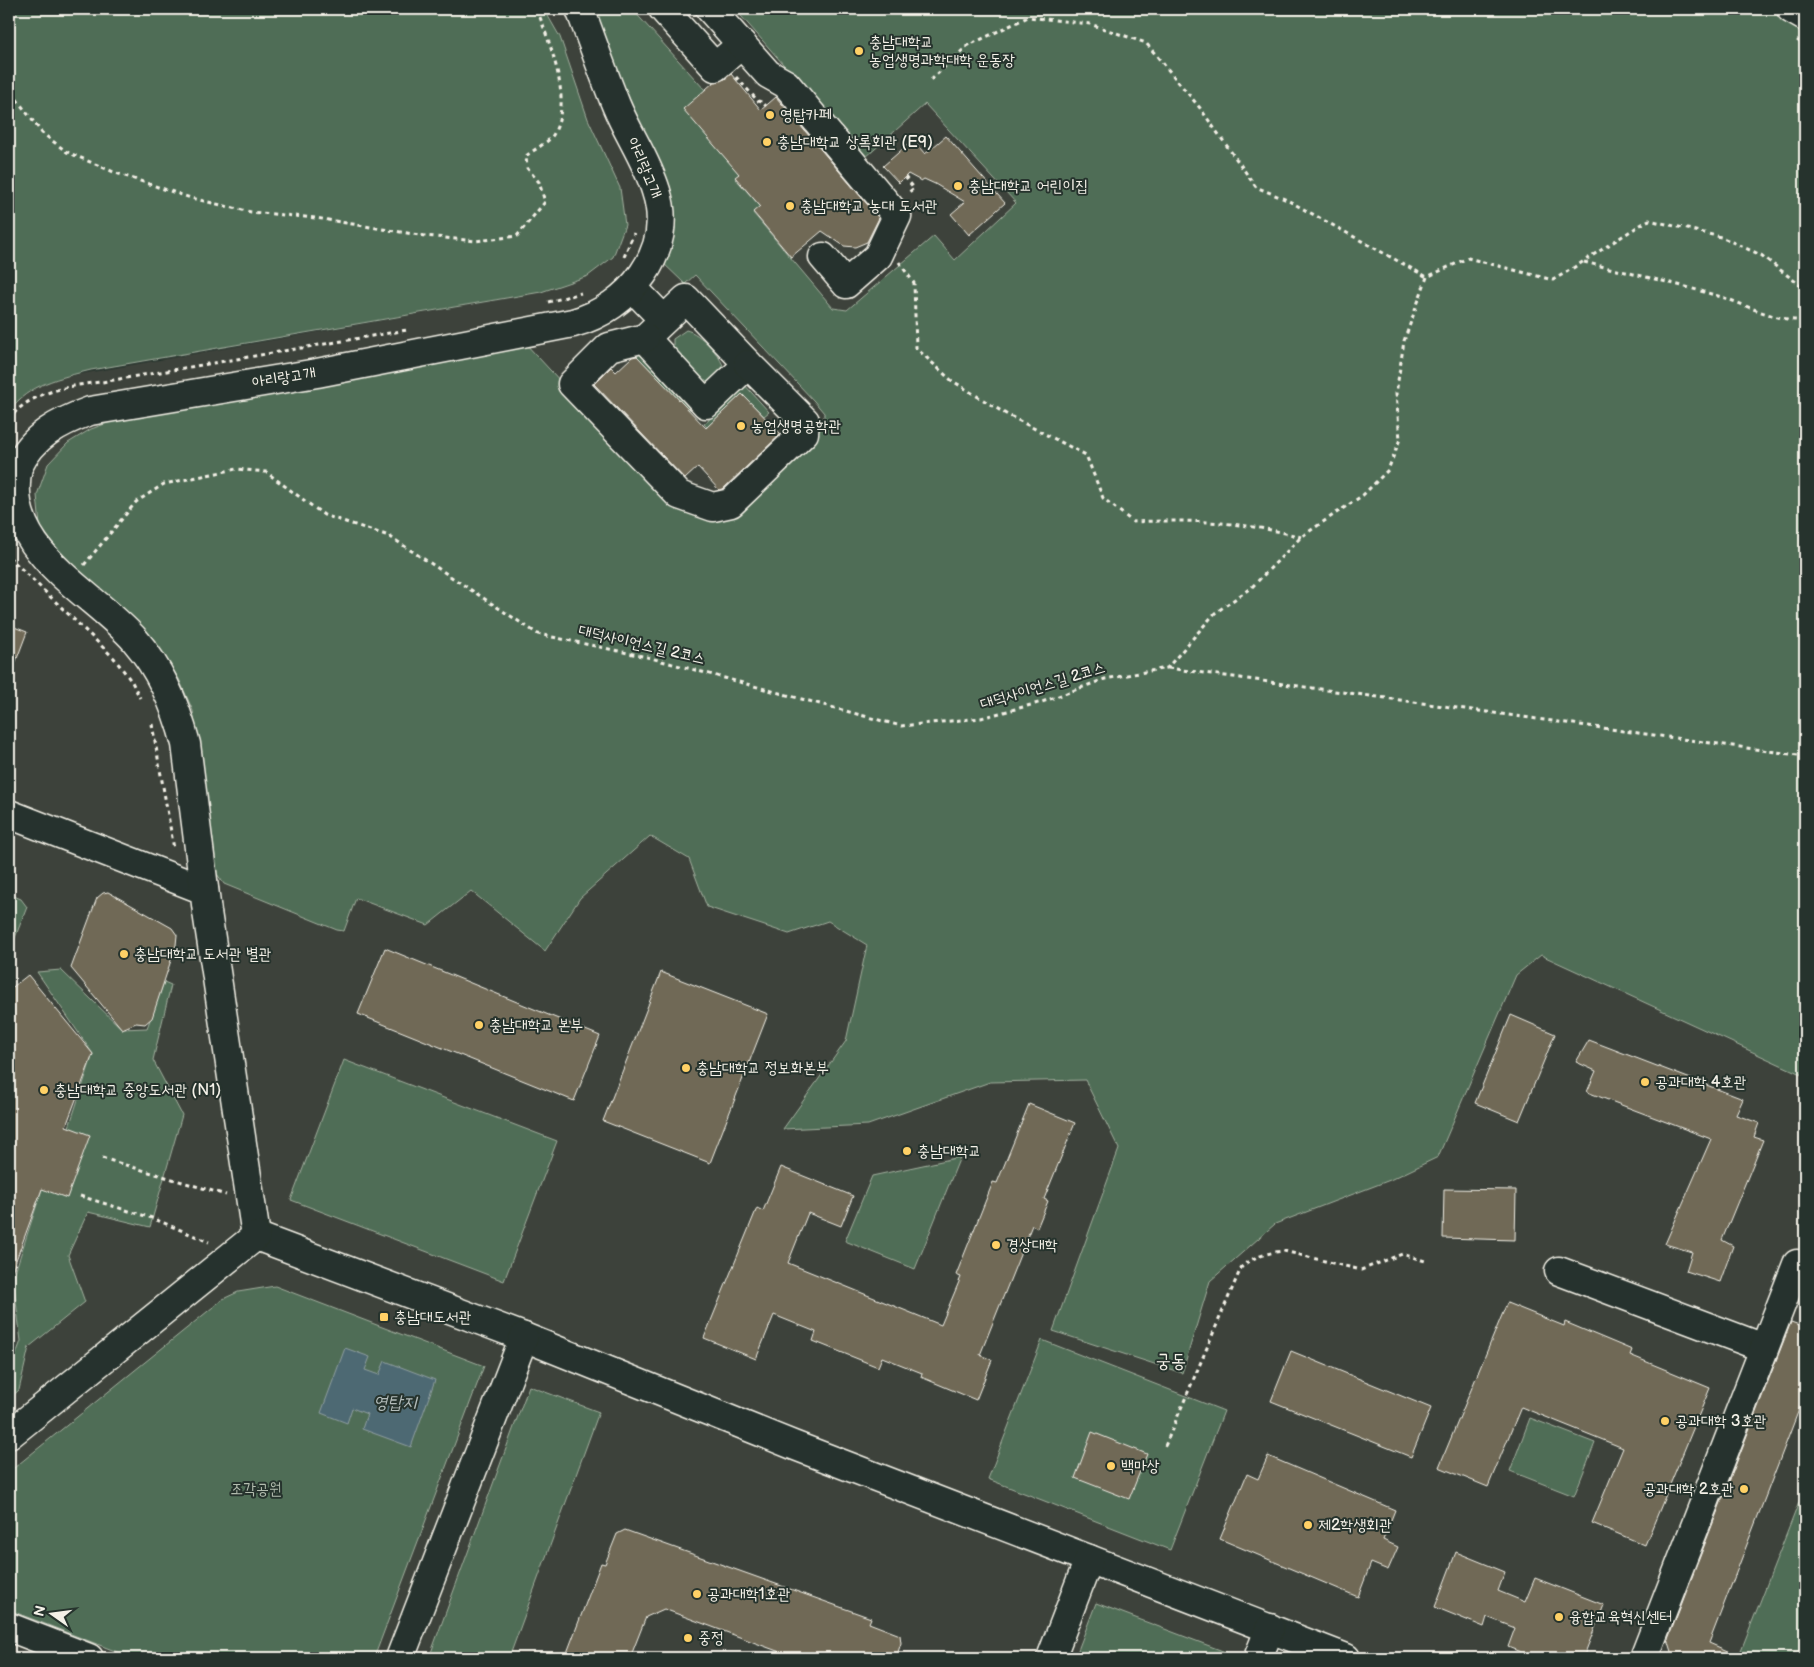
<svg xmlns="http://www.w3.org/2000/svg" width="1814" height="1667" font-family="'Balsamiq Sans','Poor Story',sans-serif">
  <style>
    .built { fill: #3c433a }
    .green { fill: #506d56; stroke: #a2af9f }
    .water { fill: #4e6973; stroke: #909fa2 }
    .building { fill: #6f6957; stroke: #f4f1e8 }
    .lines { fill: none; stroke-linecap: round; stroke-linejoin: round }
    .minor-casing { stroke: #f4f1e8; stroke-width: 31 }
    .path { stroke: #f4f1e8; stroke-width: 3; stroke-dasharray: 4 4; stroke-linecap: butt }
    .minor { stroke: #26332d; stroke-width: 28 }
    .poi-dot { fill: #ffd166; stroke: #26332d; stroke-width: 2 }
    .labels { text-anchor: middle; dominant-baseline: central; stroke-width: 4; stroke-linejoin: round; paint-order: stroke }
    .poi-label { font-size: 16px; fill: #f4f1e8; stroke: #26332d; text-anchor: start }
    .street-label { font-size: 16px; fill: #f4f1e8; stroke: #26332d }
    .park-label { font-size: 16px; fill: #b2bcae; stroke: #26332d }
    .water-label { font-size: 18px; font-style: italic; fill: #b2bbb9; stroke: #26332d }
    .quarter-label { font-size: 19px; fill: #f4f1e8; stroke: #26332d }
  </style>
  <rect width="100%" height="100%" fill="#26332d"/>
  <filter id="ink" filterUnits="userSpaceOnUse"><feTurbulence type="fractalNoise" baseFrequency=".02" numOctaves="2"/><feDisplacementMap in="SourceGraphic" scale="10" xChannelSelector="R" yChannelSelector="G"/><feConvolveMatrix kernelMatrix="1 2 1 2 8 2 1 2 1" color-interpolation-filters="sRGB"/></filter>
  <g filter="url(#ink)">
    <!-- built -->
    <polygon class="built" points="544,9 1720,9 1805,643 1805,1658 9,1658 9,411 17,400 33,388 58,378 541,292 588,276 620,188 588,119 560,37"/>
    <!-- green -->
    <g class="green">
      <path d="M9 9H544L560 37 588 119 620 188 625 225 613 257 588 276 541 292 91 370C59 378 29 384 9 411Z"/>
      <polygon points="591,9 632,9 705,90 739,174 735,178 760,206 753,213 833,308 847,310 934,236 955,260 1016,203 925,104 865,158 735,9 1773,9 1805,31 1805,1076 1541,955 1516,975 1438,1157 1390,1180 1275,1224 1210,1281 1182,1373 1053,1331 1119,1149 1085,1080 990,1082 868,1125 783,1129 846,1041 867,945 828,921 789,934 707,907 689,859 650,836 580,898 545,951 471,891 428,925 356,898 344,931 337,930 224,884 215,871 193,711 179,679 154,641 115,603 53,554 40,526 37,495 48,464 68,443 91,429 113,421 524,342 670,499 729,512 824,426 824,413 814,401 695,275 685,284 661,261 626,104"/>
      <path d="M686 330C700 333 721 355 724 369L708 384 701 382 673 352V339Z"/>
      <polygon points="642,353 690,403 689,410 635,354"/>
      <polygon points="743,383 769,412 764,416 742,394 707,427 704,424 709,420 710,414"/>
      <polygon points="9,894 21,899 27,907 9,953"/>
      <polygon points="61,970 122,1029 147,1028 164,982 171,985 153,1060 182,1115 150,1227 88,1212 68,1255 85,1302 29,1347 19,1390 9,1399 9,1373 21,1341 13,1278 42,1189 69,1127 93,1054 37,972"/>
      <polygon points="344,1060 557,1141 504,1281 291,1200"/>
      <polygon points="960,1157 915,1269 845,1241 872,1176"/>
      <polygon points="275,1286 484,1366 374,1658 133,1658 9,1610 9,1472 223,1299 238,1292"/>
      <polygon points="1042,1340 1224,1411 1170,1550 988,1479"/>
      <polygon points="529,1386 599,1412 509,1658 429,1658"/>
      <polygon points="1530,1418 1595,1443 1574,1496 1510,1471"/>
      <polygon points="1805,1487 1805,1658 1738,1658"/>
      <polygon points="1096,1603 1236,1656 1235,1658 1075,1658"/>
    </g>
    <!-- water -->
    <polygon class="water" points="345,1348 370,1357 365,1370 379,1375 385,1361 435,1380 411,1447 362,1429 367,1414 352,1408 347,1423 321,1413"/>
    <!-- building -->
    <g class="building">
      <polygon points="731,74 761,110 776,97 879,218 867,242 855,247 844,246 822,231 791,257 753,212 760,206 735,177 739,174 683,109 714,82 725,79"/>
      <polygon points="946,136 1005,203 969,235 951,214 965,202 935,184 924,179 921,181 908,174 899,183 883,166 913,140 925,154"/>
      <polygon points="637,356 706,428 742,394 781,434 723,489 719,490 698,467 685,479 594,384 611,367 616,372 632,357"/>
      <polygon points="9,625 27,632 10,677 9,676"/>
      <polygon points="108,892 172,928 177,935 176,945 152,1018 145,1024 136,1023 122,1029 71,968 97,898 103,893"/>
      <polygon points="385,948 600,1036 574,1101 358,1014"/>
      <polygon points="661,972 768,1014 710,1163 603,1121"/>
      <polygon points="28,975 93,1054 66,1126 90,1135 67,1198 42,1189 11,1274 9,1274 9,990"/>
      <polygon points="1511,1015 1555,1034 1519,1121 1475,1103"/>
      <polygon points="1589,1040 1743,1099 1736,1115 1759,1123 1754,1137 1763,1140 1722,1240 1733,1246 1720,1282 1686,1271 1692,1252 1665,1244 1711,1139 1587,1092 1596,1071 1576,1062"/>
      <polygon points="1029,1104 1075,1123 1044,1199 1048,1201 1037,1228 1032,1225 980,1355 992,1360 976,1400 921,1377 922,1373 882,1357 878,1367 813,1341 816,1332 774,1315 756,1359 704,1338 757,1208 763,1211 781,1167 853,1196 841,1226 808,1213 788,1263 941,1325 961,1277 956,1275 993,1182 997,1183"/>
      <polygon points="1444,1189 1516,1190 1515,1240 1443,1238"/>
      <polygon points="1507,1303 1564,1326 1565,1322 1632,1350 1630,1355 1710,1388 1645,1545 1592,1523 1623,1448 1521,1407 1488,1487 1439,1467"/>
      <polygon points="1791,1322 1805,1327 1805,1394 1709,1643 1744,1658 1674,1658 1668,1639"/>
      <polygon points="1291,1351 1431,1408 1411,1457 1271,1401"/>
      <polygon points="1092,1432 1147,1454 1129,1499 1075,1478"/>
      <polygon points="1268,1456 1395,1510 1383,1540 1398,1547 1388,1570 1371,1563 1358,1597 1220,1539 1247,1474 1258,1479"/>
      <polygon points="625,1530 871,1618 869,1623 900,1635 901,1643 896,1658 796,1658 664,1609 646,1617 630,1658 565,1658 601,1563 605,1564 617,1534"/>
      <polygon points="1456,1552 1505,1572 1498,1591 1525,1602 1535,1578 1604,1605 1583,1658 1535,1658 1508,1647 1515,1628 1487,1617 1484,1627 1435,1607"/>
    </g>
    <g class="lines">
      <!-- minor casing -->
      <g class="minor-casing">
        <g id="minor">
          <polyline points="663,9 715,67 742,44"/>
          <polyline points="710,9 768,74 786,84 897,216 878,256 846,284 823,257"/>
          <polyline points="1791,9 1805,17"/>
          <polyline points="633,288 664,320 686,299 748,364 706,404 645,338 664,320"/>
          <polyline points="645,338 609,347 572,384 679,495 713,507 731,503 804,433 805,421 748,364"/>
          <polyline points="9,814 204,890"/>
          <path d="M256 1236 207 912 186 744C176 706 161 670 135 640 91 590 0 550 18 467 32 436 59 422 90 411L317 373 573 323C629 308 676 251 656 191 647 161 628 134 616 105 603 73 592 41 580 9"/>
          <polyline points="256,1236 524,1337 793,1445 1346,1658"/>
          <polyline points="1559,1271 1764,1348"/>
          <polyline points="9,1435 256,1236"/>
          <polyline points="9,1627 89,1658"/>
          <polyline points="400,1658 524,1337"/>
          <polyline points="1051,1658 1089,1559"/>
          <polyline points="1258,1658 1270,1628"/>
          <polyline points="1644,1658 1797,1264 1805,1267"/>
        </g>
      </g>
      <!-- path -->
      <g class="path">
        <polyline points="1797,40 1805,45"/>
        <polyline points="736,77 758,101 762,102 766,106"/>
        <polyline points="931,80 967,46 1028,17 1090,24 1146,43 1200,108 1256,187 1287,200 1427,277"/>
        <path d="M9 85 18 101 42 133 67 152 116 173 191 198 251 212 316 218 425 236 476 241 517 236 545 202 539 182 527 168 526 156C533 150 548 143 553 135 574 100 549 43 537 9"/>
        <polyline points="905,177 914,188 908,193"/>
        <polyline points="624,257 634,233"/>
        <path d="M899 262 914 283 916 348 951 380 1006 414 1086 455 1103 498 1133 522C1191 519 1245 522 1301 537"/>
        <path d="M1584 262C1629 273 1674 283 1718 296 1746 304 1775 322 1805 320"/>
        <polyline points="548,302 581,293"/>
        <path d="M9 420C27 392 72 385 102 382L407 330"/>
        <polyline points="9,557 114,658 132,682 140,698"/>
        <path d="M84 565 136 502 164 484 236 469 266 472 324 515 389 536 538 634 647 657 901 726 981 718 1042 702 1105 679 1167 668 1215 613 1252 587 1301 537 1363 495 1388 470 1400 439 1396 394 1404 341 1427 277 1468 258 1553 280C1586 261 1616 239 1649 220L1721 237 1761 255 1805 289"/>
        <polyline points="1168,668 1805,756"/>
        <polyline points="152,724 174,849"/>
        <polyline points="102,1158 226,1195"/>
        <polyline points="80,1196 152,1218 209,1242"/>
        <path d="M1165 1446 1241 1268C1249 1257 1271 1252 1284 1251L1361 1270 1402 1254 1425 1261"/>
      </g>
      <!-- minor -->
      <use href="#minor" class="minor"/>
    </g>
  </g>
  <!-- markers -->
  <g class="poi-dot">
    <circle cx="859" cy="51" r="5"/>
    <circle cx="770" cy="115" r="5"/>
    <circle cx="767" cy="142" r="5"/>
    <circle cx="958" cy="186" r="5"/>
    <circle cx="790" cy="206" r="5"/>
    <circle cx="741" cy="426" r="5"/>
    <circle cx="124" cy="954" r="5"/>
    <circle cx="479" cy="1025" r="5"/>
    <circle cx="686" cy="1068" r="5"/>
    <circle cx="1645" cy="1082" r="5"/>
    <circle cx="44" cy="1090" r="5"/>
    <circle cx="907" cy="1151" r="5"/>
    <circle cx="996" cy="1245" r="5"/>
    <rect x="379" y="1312" width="10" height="10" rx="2.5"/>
    <circle cx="1665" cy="1421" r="5"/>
    <circle cx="1111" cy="1466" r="5"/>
    <circle cx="1744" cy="1489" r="5"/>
    <circle cx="1308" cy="1525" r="5"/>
    <circle cx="697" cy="1594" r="5"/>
    <circle cx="1559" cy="1617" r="5"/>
    <circle cx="688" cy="1638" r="5"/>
  </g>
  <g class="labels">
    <!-- poi labels -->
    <g class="poi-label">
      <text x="869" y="42">충남대학교<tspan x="869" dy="18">농업생명과학대학 운동장</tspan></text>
      <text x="780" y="115">영탑카페</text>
      <text x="777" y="142">충남대학교 상록회관 (E9)</text>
      <text x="968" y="186">충남대학교 어린이집</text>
      <text x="800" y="206">충남대학교 농대 도서관</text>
      <text x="751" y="426">농업생명공학관</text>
      <text x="134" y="954">충남대학교 도서관 별관</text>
      <text x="489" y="1025">충남대학교 본부</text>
      <text x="696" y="1068">충남대학교 정보화본부</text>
      <text x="1655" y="1082">공과대학 4호관</text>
      <text x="54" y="1090">충남대학교 중앙도서관 (N1)</text>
      <text x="917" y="1151">충남대학교</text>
      <text x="1006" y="1245">경상대학</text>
      <text x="394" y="1317">충남대도서관</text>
      <text x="1675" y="1421">공과대학 3호관</text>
      <text x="1121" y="1466">백마상</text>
      <text x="1734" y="1489" text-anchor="end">공과대학 2호관</text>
      <text x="1318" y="1525">제2학생회관</text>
      <text x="707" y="1594">공과대학1호관</text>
      <text x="1569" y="1617">융합교육혁신센터</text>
      <text x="698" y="1638">중정</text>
    </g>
    <!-- street labels -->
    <g class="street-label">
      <text transform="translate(644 168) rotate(67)">아리랑고개</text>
      <text transform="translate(284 378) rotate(-9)">아리랑고개</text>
      <text transform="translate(642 645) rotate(13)">대덕사이언스길 2코스</text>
      <text transform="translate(1043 686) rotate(-17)">대덕사이언스길 2코스</text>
    </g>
    <!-- park labels -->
    <g class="park-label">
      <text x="256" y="1489">조각공원</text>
    </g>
    <!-- water labels -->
    <g class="water-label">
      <text x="395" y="1402">영탑지</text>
    </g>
    <!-- quarter labels -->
    <g class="quarter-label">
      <text x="1171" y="1361">궁동</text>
    </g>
  </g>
  <!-- margin -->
  <rect width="1814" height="1667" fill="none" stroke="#26332d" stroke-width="30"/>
  <rect x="15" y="15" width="1784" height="1637" fill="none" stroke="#f4f1e8" stroke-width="2" filter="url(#ink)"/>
  <!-- north arrow -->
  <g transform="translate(52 1614) rotate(284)" stroke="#26332d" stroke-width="4" paint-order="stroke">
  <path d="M0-4L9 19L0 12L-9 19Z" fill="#f4f1e8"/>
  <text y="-8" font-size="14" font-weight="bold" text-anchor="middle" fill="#f4f1e8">N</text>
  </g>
</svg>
